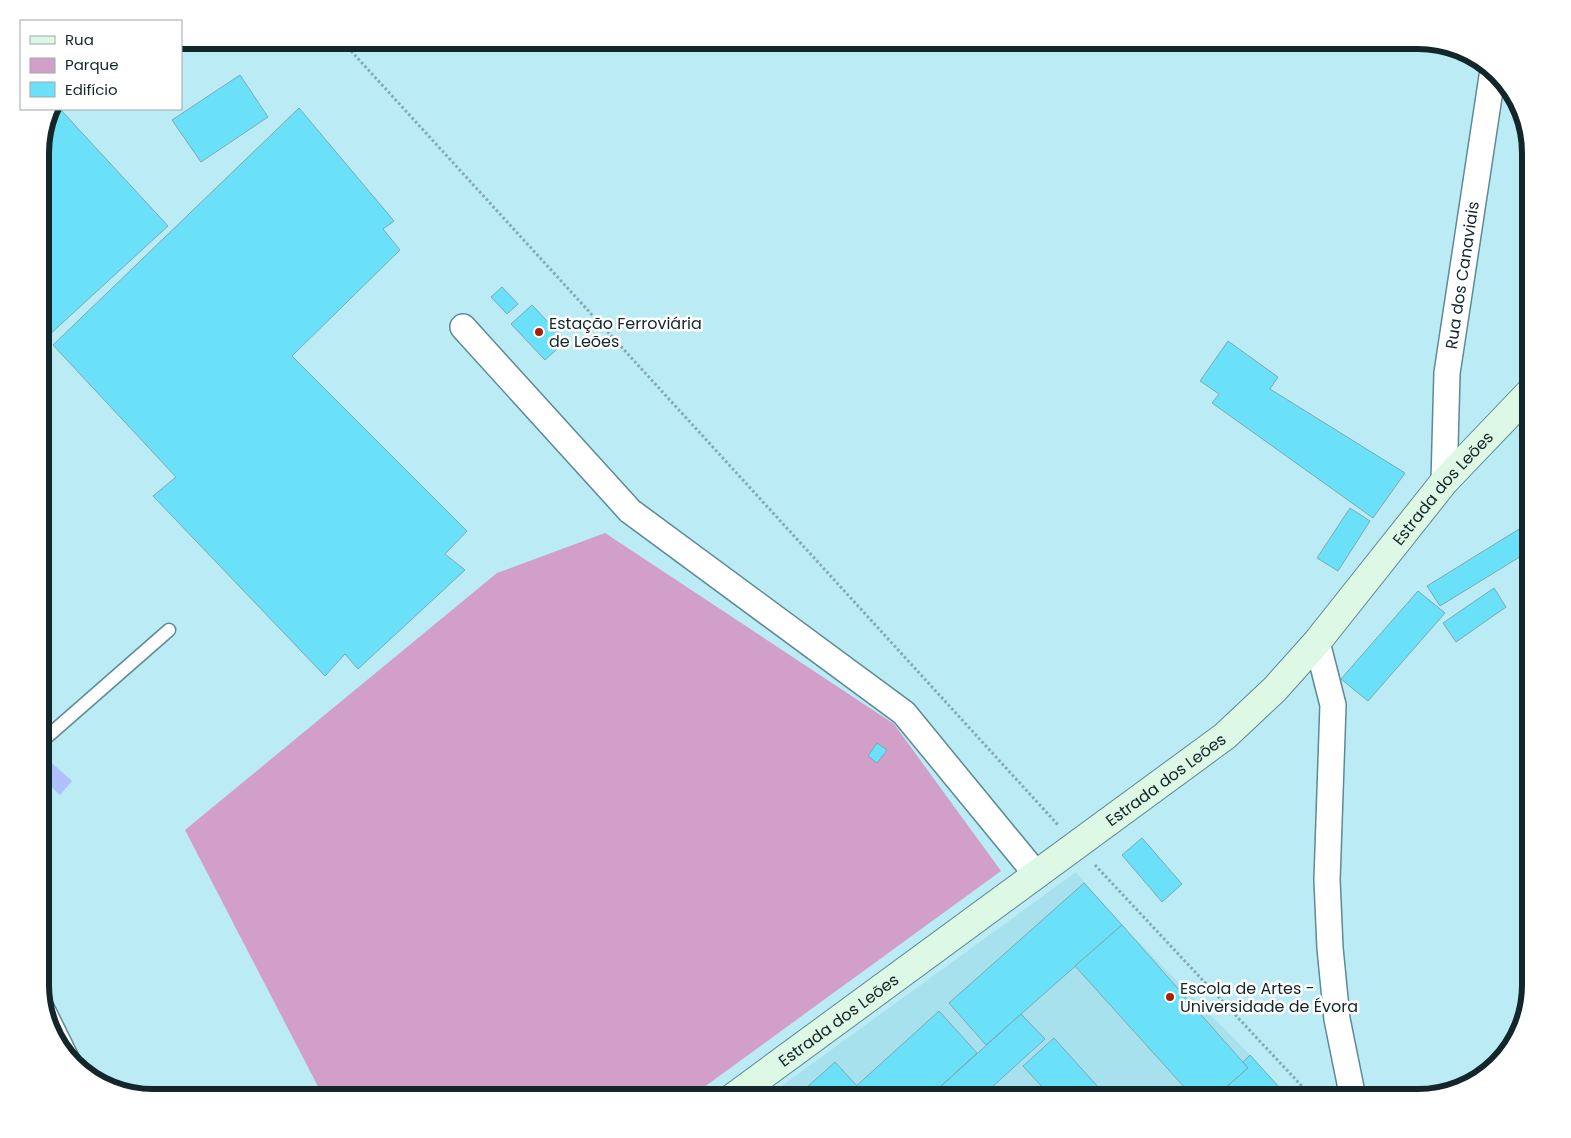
<svg xmlns="http://www.w3.org/2000/svg" width="1571" height="1138" font-family="Poppins,sans-serif">
  <style>
    .built { fill: #a7e1ed }
    .green { fill: #d29fc9 }
    .water { fill: #afc0fe }
    .building { fill: #6ae1f8; stroke: #7ca9b3 }
    .lines { fill: none; stroke-linecap: round; stroke-linejoin: round }
    .service-casing { stroke: #5d8a93; stroke-width: 15 }
    .minor-casing { stroke: #5d8a93; stroke-width: 28 }
    .secondary-casing { stroke: #5d8a93; stroke-width: 30 }
    .path { stroke: #83a9b1; stroke-width: 3; stroke-dasharray: 2.5 2.5; stroke-linecap: butt }
    .service { stroke: #fff; stroke-width: 12 }
    .minor { stroke: #fff; stroke-width: 25 }
    .secondary { stroke: #ddf8e5; stroke-width: 28 }
    .poi-dot { fill: #ac1e01; stroke: #fff; stroke-width: 2 }
    .labels { text-anchor: middle; dominant-baseline: central; stroke-width: 5; stroke-linejoin: round; paint-order: stroke }
    .street-label { font-size: 16px; fill: #132629; stroke: #fff }
    .poi-label { font-size: 16px; fill: #132629; stroke: #fff; text-anchor: start }
    .rim { fill: none; stroke: #132629; stroke-width: 6 }
  </style>
  <rect width="100%" height="100%" fill="#bbebf5"/>
  <!-- built -->
  <polygon class="built" points="1076,872 1122,925 1250,1055 1289,1098 765,1098"/>
  <!-- green -->
  <polygon class="green" points="605,533 894,724 1001,871 689,1098 324,1098 185,830 497,573"/>
  <!-- water -->
  <polygon class="water" points="46,758 72,781 60,795 40,777 40,764"/>
  <!-- building -->
  <g class="building">
    <polygon points="240,75 268,117 201,162 172,120"/>
    <polygon points="299,108 394,221 383,229 400,250 292,356 467,531 445,554 465,570 358,669 345,654 325,676 153,496 176,477 53,345"/>
    <polygon points="50,109 60,109 168,226 47,337 40,329 40,145"/>
    <polygon points="502,287 518,304 507,314 491,297"/>
    <polygon points="532,305 566,341 545,360 511,324"/>
    <polygon points="1228,341 1278,377 1270,389 1405,473 1373,518 1212,403 1219,394 1200,381"/>
    <polygon points="1350,508 1370,521 1338,571 1317,558"/>
    <polygon points="1524,526 1531,538 1531,550 1440,606 1427,586"/>
    <polygon points="1494,588 1506,607 1456,642 1443,623"/>
    <polygon points="1418,591 1445,613 1368,701 1341,679"/>
    <polygon points="877,743 887,750 877,763 868,756"/>
    <polygon points="1142,838 1182,884 1162,902 1122,855"/>
    <polygon points="1084,883 1122,925 986,1045 949,1003"/>
    <polygon points="1122,925 1248,1068 1214,1098 1194,1098 1075,966"/>
    <polygon points="939,1011 977,1053 928,1098 843,1098"/>
    <polygon points="1021,1014 1045,1039 980,1098 928,1098"/>
    <polygon points="1054,1038 1108,1098 1052,1098 1023,1066"/>
    <polygon points="1250,1055 1289,1098 1214,1098 1248,1068 1243,1062"/>
    <polygon points="835,1062 857,1086 843,1098 795,1098"/>
  </g>
  <g class="lines">
    <!-- service casing -->
    <g class="service-casing">
      <g id="service">
        <polyline points="40,743 169,630"/>
        <polyline points="40,991 77,1066"/>
      </g>
    </g>
    <!-- minor casing -->
    <g class="minor-casing">
      <g id="minor">
        <polyline points="463,327 630,511 904,713 1037,875"/>
        <path id="s1" d="M1444 482 1447 373 1493 70"/>
        <polyline points="1317,642 1333,705 1327,880 1330,948 1337,1019 1353,1098"/>
      </g>
    </g>
    <!-- secondary casing -->
    <g class="secondary-casing">
      <g id="secondary">
        <path id="s2" d="M732 1098 1225 736 1275 689 1317 642 1444 482 1531 391"/>
      </g>
    </g>
    <!-- path -->
    <g class="path">
      <polyline points="341,40 1059,826"/>
      <polyline points="1095,865 1313,1098"/>
    </g>
    <!-- service -->
    <use href="#service" class="service"/>
    <!-- minor -->
    <use href="#minor" class="minor"/>
    <!-- secondary -->
    <use href="#secondary" class="secondary"/>
  </g>
  <!-- markers -->
  <g class="poi-dot">
    <circle cx="539" cy="332" r="5"/>
    <circle cx="1170" cy="997" r="5"/>
  </g>
  <g class="labels">
    <!-- street labels -->
    <g class="street-label">
      <text stroke="none"><textPath href="#s1" startOffset="208">Rua dos Canaviais</textPath></text>
      <text stroke="none"><textPath href="#s2" startOffset="942">Estrada dos Leões</textPath></text>
      <text stroke="none"><textPath href="#s2" startOffset="538">Estrada dos Leões</textPath></text>
      <text stroke="none"><textPath href="#s2" startOffset="132">Estrada dos Leões</textPath></text>
    </g>
    <!-- poi labels -->
    <g class="poi-label">
      <text x="549" y="323">Estação Ferroviária<tspan x="549" dy="18">de Leões</tspan></text>
      <text x="1180" y="988">Escola de Artes -<tspan x="1180" dy="18">Universidade de Évora</tspan></text>
    </g>
  </g>
  <!-- crop -->
  <path d="M0 0H1571V1138H0ZM153 49H1418A104 104 0 0 1 1522 153V985A104 104 0 0 1 1418 1089H153A104 104 0 0 1 49 985V153A104 104 0 0 1 153 49Z" fill="#fff" fill-rule="evenodd"/>
  <path class="rim" d="M153 49H1418A104 104 0 0 1 1522 153V985A104 104 0 0 1 1418 1089H153A104 104 0 0 1 49 985V153A104 104 0 0 1 153 49Z"/>
  <!-- legend -->
  <rect x="20" y="20" width="162" height="90" fill="#ffffff" stroke="#a1a8a9"/>
  <rect x="30" y="36" width="25" height="8" fill="#ddf8e5" stroke="#a1a8a9"/>
  <text x="65" y="45" font-size="15" fill="#132629">Rua</text>
  <rect x="30" y="58" width="25" height="15" fill="#d29fc9" stroke="#a1a8a9"/>
  <text x="65" y="70" font-size="15" fill="#132629">Parque</text>
  <rect x="30" y="82" width="25" height="15" fill="#6ae1f8" stroke="#a1a8a9"/>
  <text x="65" y="95" font-size="15" fill="#132629">Edifício</text>
</svg>
